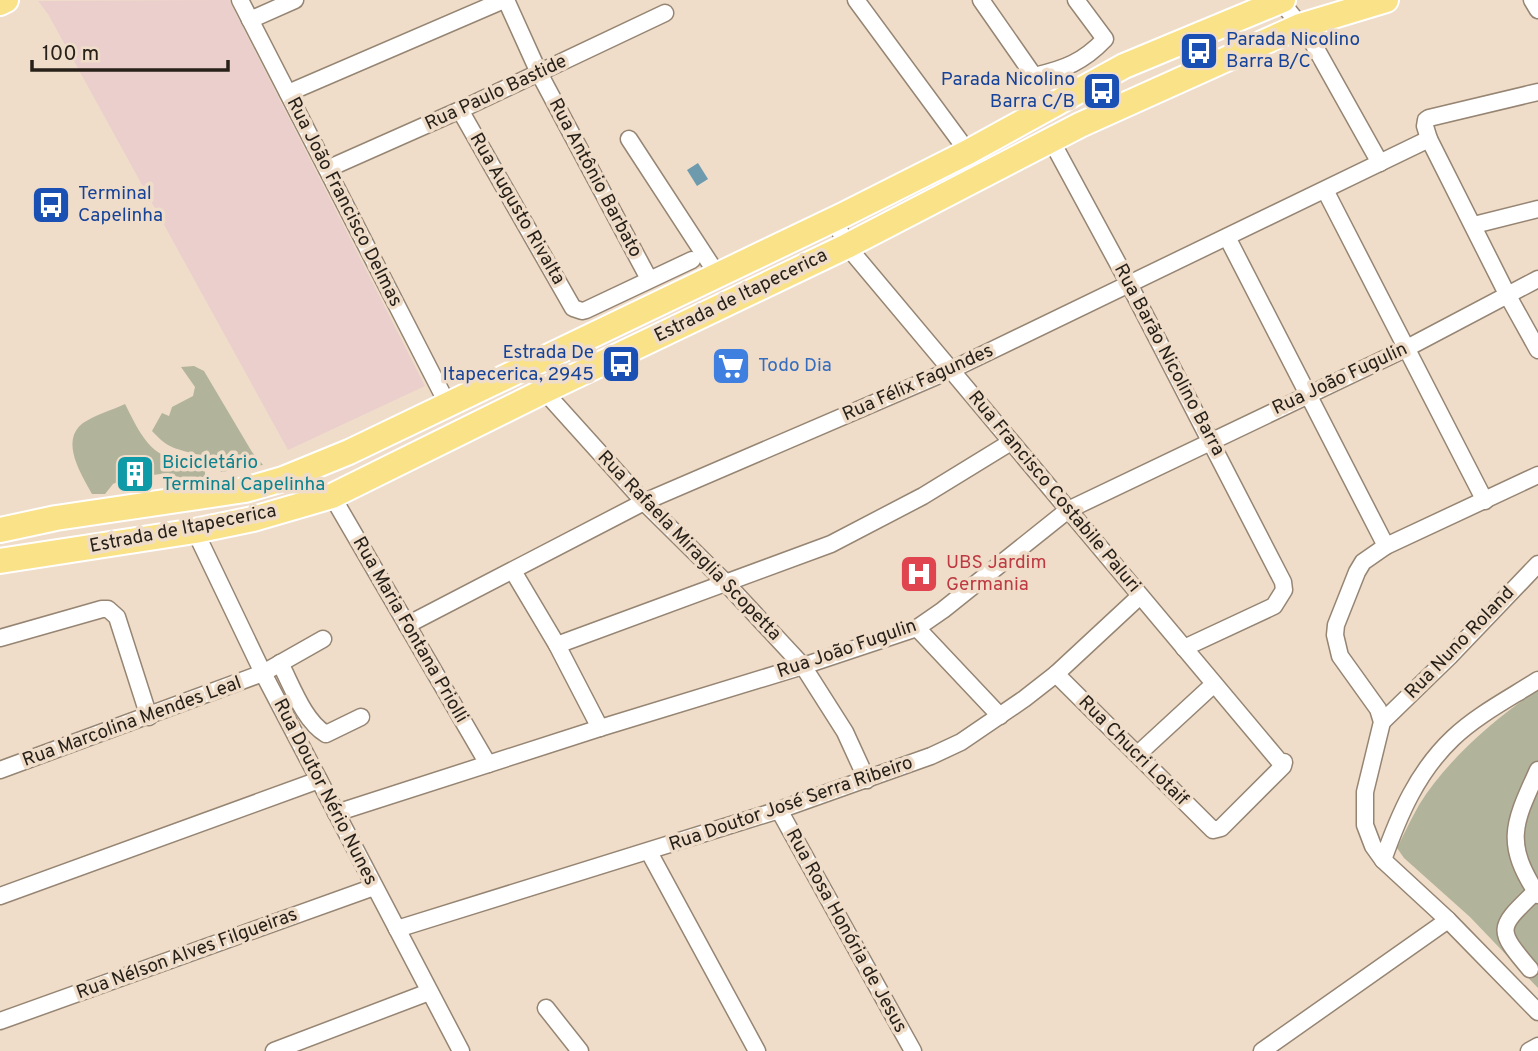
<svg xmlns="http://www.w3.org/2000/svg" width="1538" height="1051" font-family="Overpass,sans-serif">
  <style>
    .industrial { fill: #eacfcc }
    .green { fill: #b2b39b }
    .water { fill: #6d9bad }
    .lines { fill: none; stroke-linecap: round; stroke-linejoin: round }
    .minor-casing { stroke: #968573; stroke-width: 19 }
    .primary-casing { stroke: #fff; stroke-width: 28 }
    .minor { stroke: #fff; stroke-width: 16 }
    .primary { stroke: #fae288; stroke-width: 24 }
    .labels { text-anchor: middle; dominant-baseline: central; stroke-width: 7; stroke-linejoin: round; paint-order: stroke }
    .transit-label { font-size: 19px; fill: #164399; stroke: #efddc9; text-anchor: start }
    .street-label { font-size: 19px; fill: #272119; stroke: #efddc9 }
    .shop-label { font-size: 19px; fill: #366cbe; stroke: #efddc9; text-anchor: start }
    .culture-label { font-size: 19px; fill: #0d838f; stroke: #efddc9; text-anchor: start }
    .health-label { font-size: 19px; fill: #be3a42; stroke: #efddc9; text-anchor: start }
  </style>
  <rect width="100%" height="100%" fill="#efddc9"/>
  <!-- industrial -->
  <polygon class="industrial" points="229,0 425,386 288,450 48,14 38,1"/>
  <!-- green -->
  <g class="green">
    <path d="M194 366 204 371 252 452 263 465 221 472C216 454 185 454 170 446 162 442 158 437 152 431L162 413 169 416 172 407 193 396 195 387 181 367Z"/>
    <path d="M125 404C149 452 153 455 205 470V479L186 481 168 473 123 479 113 484 105 494H92C82 475 59 441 83 423 95 415 112 410 125 404Z"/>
    <path d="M1538 690V988L1470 917 1404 858 1397 848C1404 834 1411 819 1419 805 1446 761 1495 718 1538 690Z"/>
  </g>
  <!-- water -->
  <polygon class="water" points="698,163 708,179 697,186 687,170"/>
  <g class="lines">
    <!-- minor casing -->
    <g class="minor-casing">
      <g id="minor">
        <polyline points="240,0 448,405"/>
        <polyline points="506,0 539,73 649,279"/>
        <polyline points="856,0 968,152"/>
        <path d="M981 0 1034 76C1065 69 1083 62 1105 39L1076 0"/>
        <polyline points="1280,0 1310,38 1380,163"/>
        <polyline points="1532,0 1538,10"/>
        <polyline points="250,20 295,0"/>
        <polyline points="1538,92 1429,118 1426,120 1425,126 1429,139 1508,296 1538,350"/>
        <polyline points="288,93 504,0"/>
        <polyline points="460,110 573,308 582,311 586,310 692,260"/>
        <polyline points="629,139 717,274"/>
        <polyline points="1051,140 1129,284 1283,582 1284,590 1274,606 1184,648"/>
        <polyline points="327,169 460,110 665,13"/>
        <polyline points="1325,190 1485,501"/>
        <polyline points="834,219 847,246 1280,762 1284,762 1283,766 1221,828 1213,830 1056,674"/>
        <polyline points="1474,225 1538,209"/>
        <polyline points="1227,237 1386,546"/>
        <polyline points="544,391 644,502 725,582 803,666 845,732 867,780"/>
        <polyline points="1538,475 1386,546 1363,562 1357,572 1336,625 1335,635 1340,656 1378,709 1382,722 1365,792 1365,825 1373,846 1383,860 1448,920 1538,1012"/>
        <polyline points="332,496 488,764"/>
        <polyline points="195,531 263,673 461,1051"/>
        <polyline points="513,571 557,645 600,728"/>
        <polyline points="407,625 644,502 951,370 1429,139"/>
        <polyline points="917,628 1000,716"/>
        <polyline points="0,638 102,609 108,609 117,617 149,717"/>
        <polyline points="557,645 831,544 923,496 1011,442"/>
        <path d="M280 663C292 686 304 721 326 734L361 717"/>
        <polyline points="1382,722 1450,656 1538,564"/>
        <polyline points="1138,754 1214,684"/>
        <polyline points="0,770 263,673 323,639"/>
        <path d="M1538 770C1514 823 1503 842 1538 895"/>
        <polyline points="779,810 913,1051"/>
        <polyline points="336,813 600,728 803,666 917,628 943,610 1068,510 1407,348 1538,279"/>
        <polyline points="649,852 757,1051"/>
        <path d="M1383 860C1399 815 1417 772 1453 738 1477 715 1510 698 1538 680"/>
        <polyline points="0,896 319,780"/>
        <polyline points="397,929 779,810 931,756 961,742 1024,699 1056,674 1140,596"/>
        <path d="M1530 969C1495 928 1498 928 1536 891"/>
        <polyline points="546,1008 580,1051"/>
        <polyline points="0,1021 374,887"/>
        <polyline points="274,1051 429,992"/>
        <polyline points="1262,1051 1448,920"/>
        <polyline points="1529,1051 1538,1046"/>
      </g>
    </g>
    <!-- primary casing -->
    <g class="primary-casing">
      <g id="primary">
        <polyline points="0,3 6,0"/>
        <polyline points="0,530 56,518 245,490 283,479 349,452 843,215 968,152 1124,66 1283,0"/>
        <polyline points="0,561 195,531 253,519 332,496 544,391 847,246 1080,125 1300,26 1386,0"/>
      </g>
    </g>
    <!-- minor -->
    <use href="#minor" class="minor"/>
    <!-- primary -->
    <use href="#primary" class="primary"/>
  </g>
  <!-- icons -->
  <defs>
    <g id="bus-square" transform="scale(2.0125)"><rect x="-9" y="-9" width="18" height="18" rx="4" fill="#1a4fb4" stroke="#efddc9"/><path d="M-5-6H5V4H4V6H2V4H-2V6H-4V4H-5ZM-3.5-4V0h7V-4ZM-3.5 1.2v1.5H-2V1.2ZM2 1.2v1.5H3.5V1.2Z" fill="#fff"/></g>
    <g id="supermarket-square" transform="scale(2.0125)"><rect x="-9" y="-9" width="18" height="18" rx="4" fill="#3f7fe0" stroke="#efddc9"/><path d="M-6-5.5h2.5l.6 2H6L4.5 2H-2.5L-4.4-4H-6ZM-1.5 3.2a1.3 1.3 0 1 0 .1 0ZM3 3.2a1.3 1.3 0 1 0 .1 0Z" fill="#fff"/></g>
    <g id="building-square" transform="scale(2.0125)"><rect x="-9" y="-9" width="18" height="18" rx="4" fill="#0f9aa8" stroke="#efddc9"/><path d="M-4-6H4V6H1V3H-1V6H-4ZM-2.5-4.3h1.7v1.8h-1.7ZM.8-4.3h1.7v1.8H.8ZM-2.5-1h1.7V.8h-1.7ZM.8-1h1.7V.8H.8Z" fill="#fff"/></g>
    <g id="hospital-square" transform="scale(2.0125)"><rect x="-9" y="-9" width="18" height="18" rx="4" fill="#e0444e" stroke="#efddc9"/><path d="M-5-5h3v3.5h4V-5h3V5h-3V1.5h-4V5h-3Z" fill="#fff"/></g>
  </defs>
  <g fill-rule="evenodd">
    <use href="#bus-square" x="1199" y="51"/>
    <use href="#bus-square" x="1102" y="91"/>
    <use href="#bus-square" x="51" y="205"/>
    <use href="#bus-square" x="621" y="364"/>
    <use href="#supermarket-square" x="731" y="366"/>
    <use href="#building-square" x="135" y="474"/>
    <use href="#hospital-square" x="919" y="574"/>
  </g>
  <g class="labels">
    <!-- transit labels -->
    <g class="transit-label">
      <text x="1226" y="40">Parada Nicolino<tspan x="1226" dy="22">Barra B/C</tspan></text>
      <text x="1075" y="80" text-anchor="end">Parada Nicolino<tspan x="1075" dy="22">Barra C/B</tspan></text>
      <text x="78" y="194">Terminal<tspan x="78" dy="22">Capelinha</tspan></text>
      <text x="594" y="353" text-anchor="end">Estrada De<tspan x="594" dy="22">Itapecerica, 2945</tspan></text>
    </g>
    <!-- street labels -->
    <g class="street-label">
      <text transform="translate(496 93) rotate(-25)">Rua Paulo Bastide</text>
      <text transform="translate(595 178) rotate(62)">Rua Antônio Barbato</text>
      <text transform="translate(344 202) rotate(63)">Rua João Francisco Delmas</text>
      <text transform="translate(517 209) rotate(60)">Rua Augusto Rivalta</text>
      <text transform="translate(741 296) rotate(-26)">Estrada de Itapecerica</text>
      <text transform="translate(1169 360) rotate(62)">Rua Barão Nicolino Barra</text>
      <text transform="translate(1340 379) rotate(-25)">Rua João Fugulin</text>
      <text transform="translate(918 383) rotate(-24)">Rua Félix Fagundes</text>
      <text transform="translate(1054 492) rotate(50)">Rua Francisco Costabile Paluri</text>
      <text transform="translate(183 529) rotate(-11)">Estrada de Itapecerica</text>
      <text transform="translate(689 546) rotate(46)">Rua Rafaela Miraglia Scopetta</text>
      <text transform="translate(410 630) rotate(60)">Rua Maria Fontana Priolli</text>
      <text transform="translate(1460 643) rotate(-46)">Rua Nuno Roland</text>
      <text transform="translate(847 649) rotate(-19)">Rua João Fugulin</text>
      <text transform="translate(132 722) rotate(-20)">Rua Marcolina Mendes Leal</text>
      <text transform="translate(1133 751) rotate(45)">Rua Chucri Lotaif</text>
      <text transform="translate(325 792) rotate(63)">Rua Doutor Nério Nunes</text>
      <text transform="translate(791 804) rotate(-19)">Rua Doutor José Serra Ribeiro</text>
      <text transform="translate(846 931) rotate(61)">Rua Rosa Honória de Jesus</text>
      <text transform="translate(187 954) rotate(-20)">Rua Nélson Alves Filgueiras</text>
    </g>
    <!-- shop labels -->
    <g class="shop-label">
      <text x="758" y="366">Todo Dia</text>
    </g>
    <!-- culture labels -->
    <g class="culture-label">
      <text x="162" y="463">Bicicletário<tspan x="162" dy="22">Terminal Capelinha</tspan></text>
    </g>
    <!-- health labels -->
    <g class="health-label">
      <text x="946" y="563">UBS Jardim<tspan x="946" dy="22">Germania</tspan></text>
    </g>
  </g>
  <!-- scale -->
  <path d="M32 60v10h196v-10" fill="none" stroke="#272119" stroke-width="3.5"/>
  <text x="42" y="60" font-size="21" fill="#272119" stroke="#efddc9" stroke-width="5" paint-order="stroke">100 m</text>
</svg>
